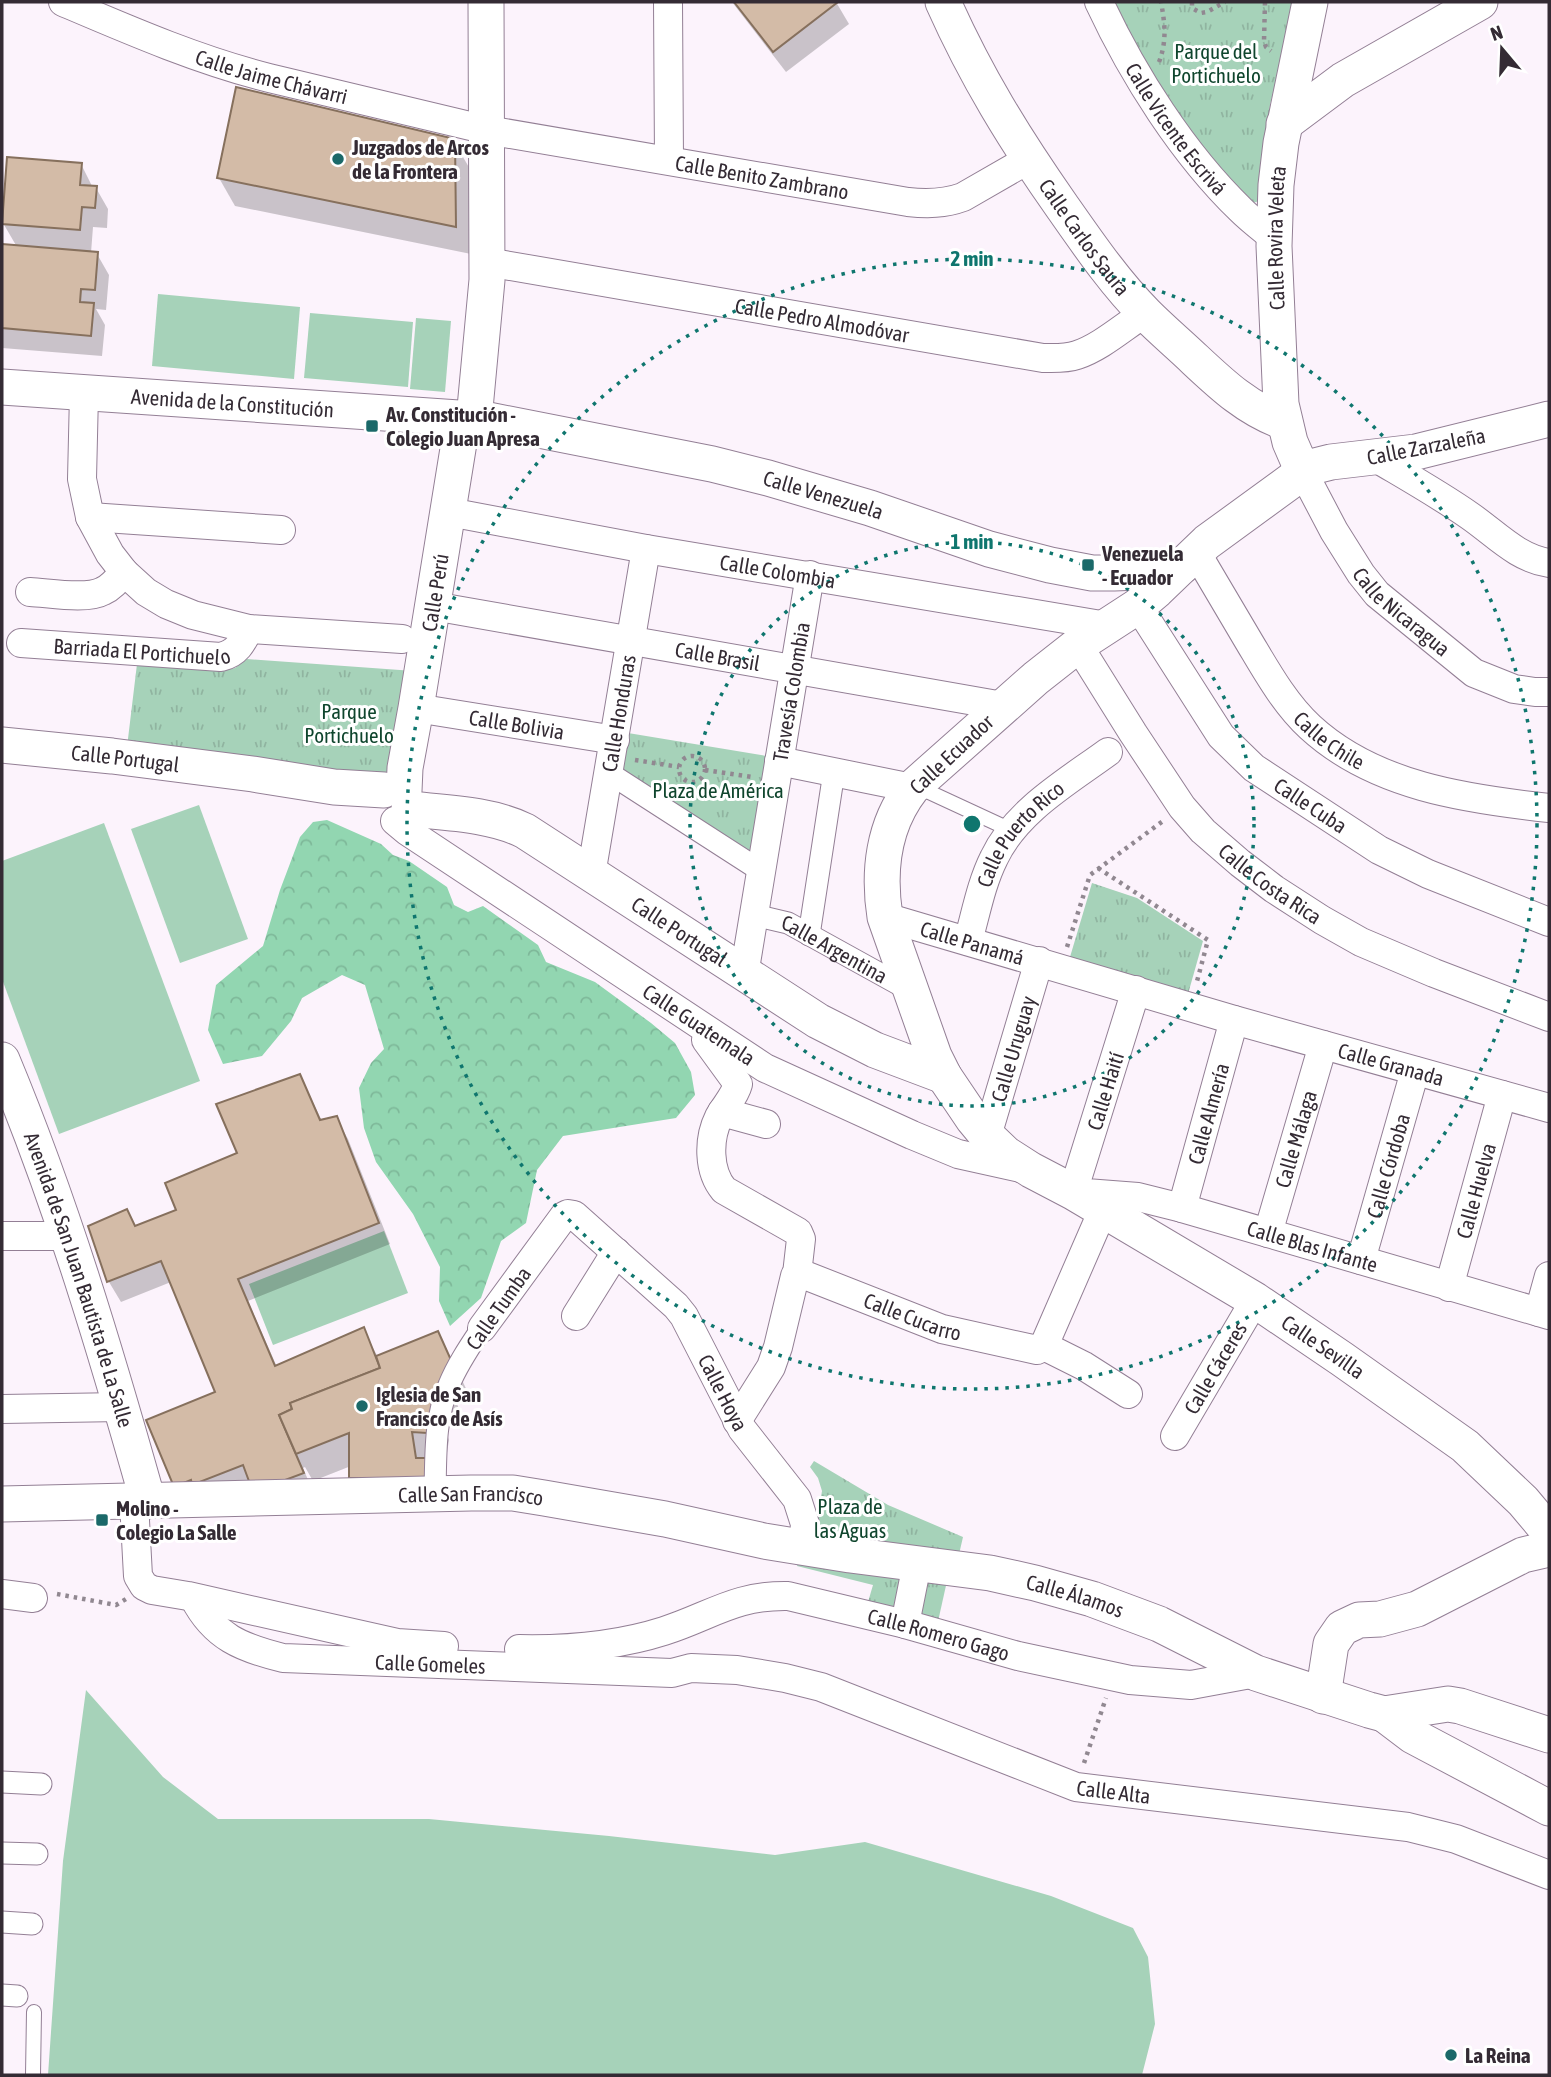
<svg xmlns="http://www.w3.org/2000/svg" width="1551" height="2077" font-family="'Asap Condensed',sans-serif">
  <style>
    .grass { fill: #a6d2b9 }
    .forest { fill: url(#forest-crowns) }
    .park { fill: url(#park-tufts) }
    .shadow { fill: #0003 }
    .building { fill: #d3bba7; stroke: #86705d; stroke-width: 2 }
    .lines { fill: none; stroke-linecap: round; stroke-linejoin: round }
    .service-casing { stroke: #937f95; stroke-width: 16 }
    .pedestrian-casing { stroke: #937f95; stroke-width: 23 }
    .minor-casing { stroke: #937f95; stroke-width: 30 }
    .tertiary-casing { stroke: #937f95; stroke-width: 37 }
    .path { stroke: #918891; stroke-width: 4.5; stroke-dasharray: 3.5 5; stroke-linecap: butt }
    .service { stroke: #fff; stroke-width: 14 }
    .pedestrian { stroke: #fff; stroke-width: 21 }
    .minor { stroke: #fff; stroke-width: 28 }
    .tertiary { stroke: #fff; stroke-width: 35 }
    .ring { fill: none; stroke: #0f766e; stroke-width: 3.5; stroke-dasharray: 3.5 7 }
    .poi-dot { fill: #1b6969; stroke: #fff; stroke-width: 2.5 }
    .labels { text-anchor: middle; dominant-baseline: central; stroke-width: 6; stroke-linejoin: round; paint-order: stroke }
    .park-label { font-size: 21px; fill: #0f452d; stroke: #fff }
    .street-label { font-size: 21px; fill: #342b34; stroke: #fff }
    .poi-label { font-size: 21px; font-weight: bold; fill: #342b34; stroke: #fff; text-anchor: start }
    .centre { fill: #0f766e; stroke: #fff; stroke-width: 3.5 }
    .ring-label { font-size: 21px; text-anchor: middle; font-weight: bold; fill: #0f766e; stroke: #fff; stroke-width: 6; stroke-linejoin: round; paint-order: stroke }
  </style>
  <defs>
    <pattern id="forest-crowns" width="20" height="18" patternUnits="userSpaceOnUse" patternTransform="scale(1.75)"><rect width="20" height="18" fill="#92d6b1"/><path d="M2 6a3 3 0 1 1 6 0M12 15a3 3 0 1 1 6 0" fill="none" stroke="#7eb899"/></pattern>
    <pattern id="park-tufts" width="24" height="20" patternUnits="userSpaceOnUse" patternTransform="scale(1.75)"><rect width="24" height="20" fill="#a6d2b9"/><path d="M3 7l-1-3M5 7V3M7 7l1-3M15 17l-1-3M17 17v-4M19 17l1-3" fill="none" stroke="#90b4a0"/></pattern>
  </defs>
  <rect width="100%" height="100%" fill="#fcf3fc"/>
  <!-- grass -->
  <g class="grass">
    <polygon points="158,294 300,307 294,379 152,366"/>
    <polygon points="310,313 413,322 408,387 304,378"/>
    <polygon points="416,318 451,321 445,392 410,389"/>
    <polygon points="199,805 248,939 180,963 131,829"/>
    <polygon points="104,823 200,1081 59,1134 2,979 2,861"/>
    <polygon points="384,1231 408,1293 273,1345 249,1284"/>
    <polygon points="86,1690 163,1777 218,1819 429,1819 609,1836 775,1855 865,1842 1051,1896 1133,1928 1148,1957 1155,2024 1142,2075 48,2075 63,1861"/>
  </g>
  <!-- forest -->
  <polygon class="forest" points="327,820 381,844 393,855 409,861 447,887 454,905 468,912 483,906 538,945 546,962 595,982 651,1023 675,1043 691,1072 695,1095 676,1118 563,1136 537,1170 526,1223 501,1241 481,1298 450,1326 439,1301 440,1267 413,1214 376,1162 364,1128 359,1088 371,1063 384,1049 365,985 342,975 302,998 291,1021 262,1056 223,1064 208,1030 216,985 263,946 280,890 300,837 313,822"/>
  <!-- park -->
  <g class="park">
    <polygon points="1108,2 1295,2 1270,105 1259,201 1250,204 1197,145"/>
    <polygon points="247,659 414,671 405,731 386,776 127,747 137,664 217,671 235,668"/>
    <polygon points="628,733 767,756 749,858 621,776"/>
    <polygon points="1092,883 1137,898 1203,941 1188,994 1070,957"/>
    <polygon points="814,1461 888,1505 963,1537 957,1563 814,1538 813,1518 819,1508 822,1491 818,1478 810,1467"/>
    <polygon points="800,1554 903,1571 897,1612 868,1602 873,1585 797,1566"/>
    <polygon points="949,1572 937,1626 918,1623 918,1583"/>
  </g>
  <!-- shadow -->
  <g class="shadow">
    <polygon points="732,2 836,2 849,24 786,72"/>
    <polygon points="453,140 470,169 471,254 235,206 219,178"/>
    <polygon points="81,164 93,188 96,188 108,209 107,228 93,227 91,253 97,254 109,275 106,310 96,309 105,325 102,356 2,348 2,245 17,247 3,223"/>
    <polygon points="300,1076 322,1121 336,1118 348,1139 390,1244 248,1301 277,1367 363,1330 378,1357 437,1334 453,1361 470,1397 457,1404 461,1414 446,1421 445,1428 449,1440 446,1459 367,1505 351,1477 351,1466 313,1481 305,1467 303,1468 314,1494 176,1486 217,1393 171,1282 121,1302 109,1282 90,1227 136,1228 179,1211 239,1154"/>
  </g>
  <!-- building -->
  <g class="building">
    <polygon points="734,2 838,2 773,52"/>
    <polygon points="236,87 455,139 456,227 217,178"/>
    <polygon points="7,157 82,163 80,185 97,186 95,208 82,207 80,230 2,224"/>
    <polygon points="2,244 98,252 95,290 81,289 80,302 94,303 91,336 2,328"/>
    <polygon points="300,1074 320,1120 337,1116 379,1223 238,1279 275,1366 364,1327 380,1368 290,1403 292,1409 279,1415 304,1473 253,1492 243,1465 192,1485 191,1480 174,1487 146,1420 215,1392 161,1261 107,1282 88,1226 127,1209 135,1226 176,1210 165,1183 237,1153 216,1104"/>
    <polygon points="438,1331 455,1369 447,1386 432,1393 434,1398 430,1399 434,1411 427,1433 412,1432 416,1458 428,1458 429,1478 349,1478 349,1433 296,1454 279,1415 292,1409 290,1403 380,1368 376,1356"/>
  </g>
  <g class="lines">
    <!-- service casing -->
    <g class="service-casing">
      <g id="service">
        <polyline points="916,786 1011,830"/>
        <polyline points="33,2075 34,2012"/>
      </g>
    </g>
    <!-- pedestrian casing -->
    <g class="pedestrian-casing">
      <g id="pedestrian">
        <polyline points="609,773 761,871"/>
        <path id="s1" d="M754 915 788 923 911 991"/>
        <polyline points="809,935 834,772"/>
        <path d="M435 1494C436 1457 434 1419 449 1385 457 1365 470 1346 482 1328"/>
        <polyline points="2,1782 41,1784"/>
        <polyline points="2,1853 37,1854"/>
        <polyline points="2,1922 32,1924"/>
        <polyline points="2,1995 17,1996"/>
      </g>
    </g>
    <!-- minor casing -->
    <g class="minor-casing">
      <g id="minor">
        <path id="s2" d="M63 2C131 31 198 60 269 78L487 130 908 202C927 204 944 204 963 197L1029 159"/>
        <polyline points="668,2 669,160"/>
        <path id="s3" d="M1099 2C1133 75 1183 154 1241 210 1251 220 1263 229 1274 238"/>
        <path id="s4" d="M487 262 1043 358C1054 358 1065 359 1077 355 1101 347 1123 327 1145 313"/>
        <polyline points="84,394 82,479 90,517 110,554 124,572 146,592 166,604 193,615 249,629 402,639"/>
        <path d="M1376 458C1408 477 1440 495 1470 516 1496 534 1517 558 1549 563"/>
        <path id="s5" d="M1303 472 1334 531 1361 574 1377 594 1474 673 1514 689 1535 692H1549"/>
        <path id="s6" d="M449 512 646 549 1107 626"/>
        <polyline points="90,517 281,530"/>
        <path id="s7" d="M1196 552C1213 581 1231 611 1248 640 1266 670 1284 703 1310 727 1374 786 1466 799 1549 808"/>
        <path d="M30 592C50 593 87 600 103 591 112 587 118 579 124 572"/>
        <path id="s8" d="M433 606 1003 706"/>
        <path id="s9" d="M1138 606 1221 736 1254 768 1379 850 1428 874 1549 922"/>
        <path id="s10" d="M21 643 221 657C237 653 242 643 249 629"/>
        <path id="s11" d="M1078 645 1133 733 1182 807 1203 831 1240 863 1274 889 1322 920 1361 942 1434 973 1549 1017"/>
        <path id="s12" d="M416 708 615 740"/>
        <polyline points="779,761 912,788"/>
        <path id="s13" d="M395 821 407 831 765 1068 912 1135 958 1154 1025 1169"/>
        <path id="s14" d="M591 875 646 549"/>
        <path id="s15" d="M885 917 1234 1020 1549 1108"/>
        <path id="s16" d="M968 941C976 913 981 884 994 858 1016 811 1067 782 1108 752"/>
        <path id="s17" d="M744 975 810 575"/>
        <path id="s18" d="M1136 990 1073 1192 1138 1197 1182 1208 1549 1315"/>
        <path d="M706 1040 738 1084C735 1096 725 1106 719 1117 708 1139 708 1171 724 1190L798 1232 801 1239 797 1274"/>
        <polyline points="722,1112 766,1124"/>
        <path id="s19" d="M987 1136 1039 961"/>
        <path id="s20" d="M1182 1208 1234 1020"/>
        <path id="s21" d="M1268 1233 1323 1045"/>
        <polyline points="2,1236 68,1236"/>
        <path id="s22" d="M1361 1260 1415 1071"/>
        <path id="s23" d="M1449 1287 1502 1095"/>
        <polyline points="1539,1312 1549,1276"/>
        <polyline points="576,1316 616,1252"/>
        <path id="s24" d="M482 1328 564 1216 568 1214 574 1215 676 1306 684 1316 742 1429 797 1499 805 1524 803 1547"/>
        <polyline points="1044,1346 1084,1366 1128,1394"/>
        <polyline points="2,1409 121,1407"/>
        <path id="s25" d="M737 1421 771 1367 778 1347 795 1276 802 1274 942 1329 1037 1350 1044 1346 1046 1341 1103 1210"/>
        <path id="s26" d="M1175 1436 1255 1300"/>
        <polyline points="134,1502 138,1576 144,1586 152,1590 188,1596 397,1643 444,1646"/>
        <polyline points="2,1594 33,1598"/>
        <path id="s27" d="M194 1598C214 1637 242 1648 283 1658L672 1673 691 1668 737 1670 785 1678 821 1687 1076 1787 1408 1827 1456 1839 1549 1875"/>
        <polyline points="905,1624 917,1564"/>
        <path id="s28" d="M519 1649C568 1650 617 1646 664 1631 711 1616 735 1595 788 1596L905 1624 1018 1656 1130 1680 1191 1685 1256 1673"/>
      </g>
    </g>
    <!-- tertiary casing -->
    <g class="tertiary-casing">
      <g id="tertiary">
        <path id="s29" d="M943 2C976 76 1014 138 1061 205 1087 242 1114 282 1146 314 1160 328 1175 341 1189 354 1219 382 1245 408 1284 422"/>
        <polyline points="1284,124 1343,80 1480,2"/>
        <path id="s30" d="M2 387 488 420 712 464 768 478 870 508 989 549 1050 565 1092 573H1114L1139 572 1182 566"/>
        <polyline points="474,419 487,280 486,2"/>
        <path id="s31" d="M1549 419 1416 452 1331 462 1315 466 1303 472 1207 542 1157 590 1138 606 1078 645 1036 678 912 788C883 825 878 872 885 917L934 1056 944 1076 973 1119 987 1136 1006 1154 1031 1170 1073 1192 1255 1300 1342 1359 1465 1446 1523 1501 1549 1532"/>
        <path id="s32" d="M1303 472 1290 442 1281 404 1274 246 1276 185 1281 143 1310 2"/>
        <path id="s33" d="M2 745 112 756 253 774 334 787 384 790"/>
        <path id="s34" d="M404 791 405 768 416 708 463 418"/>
        <path id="s35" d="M409 809C447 813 491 814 525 831L818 1021 875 1050 944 1076"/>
        <path id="s36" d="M2 1060C62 1204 106 1352 148 1501"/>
        <path id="s37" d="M2 1504 471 1493H513L544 1498 665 1519 764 1541 850 1555 990 1573 1035 1583 1092 1599 1159 1624 1256 1673 1369 1710 1384 1714 1448 1704 1460 1706 1549 1735"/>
        <polyline points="1323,1696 1331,1644 1342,1628 1359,1620 1380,1619 1417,1609 1523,1555 1549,1549"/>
        <polyline points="1384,1714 1413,1736 1549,1808"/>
      </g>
    </g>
    <!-- path -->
    <g class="path">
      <polyline points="1192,2 1192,8 1201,13 1207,12 1225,2"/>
      <polyline points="1265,2 1264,41 1266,47 1271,51"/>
      <path d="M1159 62C1167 41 1165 24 1161 2"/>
      <circle cx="692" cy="769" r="13"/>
      <polyline points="635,760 679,767"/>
      <polyline points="705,770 752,777"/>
      <polyline points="1098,868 1208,940 1196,985"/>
      <polyline points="1067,947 1090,875 1163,821"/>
      <polyline points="57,1594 116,1605 126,1599"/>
      <polyline points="1084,1763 1106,1698"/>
    </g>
    <!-- service -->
    <use href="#service" class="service"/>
    <!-- pedestrian -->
    <use href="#pedestrian" class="pedestrian"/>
    <!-- minor -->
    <use href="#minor" class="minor"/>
    <!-- tertiary -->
    <use href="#tertiary" class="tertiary"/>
  </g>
  <!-- distance rings -->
  <g class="ring">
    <circle cx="972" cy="824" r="282"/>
    <circle cx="972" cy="824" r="565"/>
  </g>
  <!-- markers -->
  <g class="poi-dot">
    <circle cx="338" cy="159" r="7"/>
    <rect x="365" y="419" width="14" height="14" rx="3.5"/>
    <rect x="1081" y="558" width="14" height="14" rx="3.5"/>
    <circle cx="362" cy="1406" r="7"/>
    <rect x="95" y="1513" width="14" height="14" rx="3.5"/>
    <circle cx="1451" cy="2055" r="7"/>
  </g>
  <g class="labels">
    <!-- park labels -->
    <g class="park-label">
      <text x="1216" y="51">Parque del<tspan x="1216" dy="24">Portichuelo</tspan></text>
      <text x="349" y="711">Parque<tspan x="349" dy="24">Portichuelo</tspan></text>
      <text x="718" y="790">Plaza de América</text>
      <text x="850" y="1506">Plaza de<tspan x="850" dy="24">las Aguas</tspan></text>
    </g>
    <!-- street labels -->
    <g class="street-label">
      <text stroke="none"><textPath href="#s2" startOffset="222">Calle Jaime Chávarri</textPath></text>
      <text stroke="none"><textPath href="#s3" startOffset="149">Calle Vicente Escrivá</textPath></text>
      <text stroke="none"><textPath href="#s2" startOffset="723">Calle Benito Zambrano</textPath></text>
      <text stroke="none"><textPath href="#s29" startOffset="275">Calle Carlos Saura</textPath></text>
      <text stroke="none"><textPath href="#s32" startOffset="238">Calle Rovira Veleta</textPath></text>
      <text stroke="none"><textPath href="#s4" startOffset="340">Calle Pedro Almodóvar</textPath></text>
      <text stroke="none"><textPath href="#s30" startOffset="231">Avenida de la Constitución</textPath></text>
      <text transform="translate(1426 446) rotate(-11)">Calle Zarzaleña</text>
      <text stroke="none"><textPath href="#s30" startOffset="831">Calle Venezuela</textPath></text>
      <text stroke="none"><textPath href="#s6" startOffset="334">Calle Colombia</textPath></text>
      <text stroke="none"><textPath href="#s34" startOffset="201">Calle Perú</textPath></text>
      <text stroke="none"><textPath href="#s5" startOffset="173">Calle Nicaragua</textPath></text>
      <text stroke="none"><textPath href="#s10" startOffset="121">Barriada El Portichuelo</textPath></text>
      <text stroke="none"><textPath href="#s8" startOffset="289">Calle Brasil</textPath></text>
      <text stroke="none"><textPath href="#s17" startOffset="287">Travesía Colombia</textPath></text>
      <text stroke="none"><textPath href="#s14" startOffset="164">Calle Honduras</textPath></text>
      <text stroke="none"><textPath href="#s12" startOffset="102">Calle Bolivia</textPath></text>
      <text stroke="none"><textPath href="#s7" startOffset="233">Calle Chile</textPath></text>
      <text transform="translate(951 754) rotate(-43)">Calle Ecuador</text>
      <text stroke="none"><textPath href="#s33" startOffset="124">Calle Portugal</textPath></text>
      <text stroke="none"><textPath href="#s9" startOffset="268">Calle Cuba</textPath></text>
      <text stroke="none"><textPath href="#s16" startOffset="122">Calle Puerto Rico</textPath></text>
      <text stroke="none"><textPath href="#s11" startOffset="310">Calle Costa Rica</textPath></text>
      <text stroke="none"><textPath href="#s35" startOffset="303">Calle Portugal</textPath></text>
      <text stroke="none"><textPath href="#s15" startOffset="91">Calle Panamá</textPath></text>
      <text stroke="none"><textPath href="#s1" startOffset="88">Calle Argentina</textPath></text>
      <text stroke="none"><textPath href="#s13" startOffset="366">Calle Guatemala</textPath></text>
      <text stroke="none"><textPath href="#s19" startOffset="91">Calle Uruguay</textPath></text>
      <text stroke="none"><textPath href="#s15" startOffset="527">Calle Granada</textPath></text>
      <text transform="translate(1105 1091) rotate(-73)">Calle Haití</text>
      <text stroke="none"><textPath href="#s20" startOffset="98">Calle Almería</textPath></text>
      <text stroke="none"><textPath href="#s21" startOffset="98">Calle Málaga</textPath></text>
      <text stroke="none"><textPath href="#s22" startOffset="98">Calle Córdoba</textPath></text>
      <text stroke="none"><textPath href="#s23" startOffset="100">Calle Huelva</textPath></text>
      <text stroke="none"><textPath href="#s18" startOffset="458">Calle Blas Infante</textPath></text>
      <text stroke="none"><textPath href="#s36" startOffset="233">Avenida de San Juan Bautista de La Salle</textPath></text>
      <text transform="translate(498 1308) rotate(-55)">Calle Tumba</text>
      <text stroke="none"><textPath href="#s25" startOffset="284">Calle Cucarro</textPath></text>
      <text stroke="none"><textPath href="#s31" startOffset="1533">Calle Sevilla</textPath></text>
      <text stroke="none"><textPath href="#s26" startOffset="79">Calle Cáceres</textPath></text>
      <text stroke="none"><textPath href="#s24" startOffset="385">Calle Hoya</textPath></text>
      <text stroke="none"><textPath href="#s37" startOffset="469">Calle San Francisco</textPath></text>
      <text stroke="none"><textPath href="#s37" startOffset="1083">Calle Álamos</textPath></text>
      <text stroke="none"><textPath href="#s28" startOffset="432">Calle Romero Gago</textPath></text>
      <text stroke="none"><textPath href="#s27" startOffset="259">Calle Gomeles</textPath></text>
      <text stroke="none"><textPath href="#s27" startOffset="964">Calle Alta</textPath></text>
    </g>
    <!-- poi labels -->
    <g class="poi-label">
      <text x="352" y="147">Juzgados de Arcos<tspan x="352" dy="24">de la Frontera</tspan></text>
      <text x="386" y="414">Av. Constitución -<tspan x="386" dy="24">Colegio Juan Apresa</tspan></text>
      <text x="1102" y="553">Venezuela<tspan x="1102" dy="24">- Ecuador</tspan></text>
      <text x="376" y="1394">Iglesia de San<tspan x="376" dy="24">Francisco de Asís</tspan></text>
      <text x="116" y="1508">Molino -<tspan x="116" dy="24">Colegio La Salle</tspan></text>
      <text x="1465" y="2055">La Reina</text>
    </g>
  </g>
  <circle cx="972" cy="824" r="10" class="centre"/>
  <g class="ring-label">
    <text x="972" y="266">2 min</text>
    <text x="972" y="549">1 min</text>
  </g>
  <!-- border -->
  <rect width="1551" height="2077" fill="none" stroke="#342b34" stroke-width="7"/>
  <!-- north arrow -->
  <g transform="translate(1502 49) rotate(341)" stroke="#ffffff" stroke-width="5" paint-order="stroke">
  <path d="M0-5L12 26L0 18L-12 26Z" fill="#342b34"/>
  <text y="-10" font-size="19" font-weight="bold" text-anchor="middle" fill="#342b34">N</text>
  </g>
</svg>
